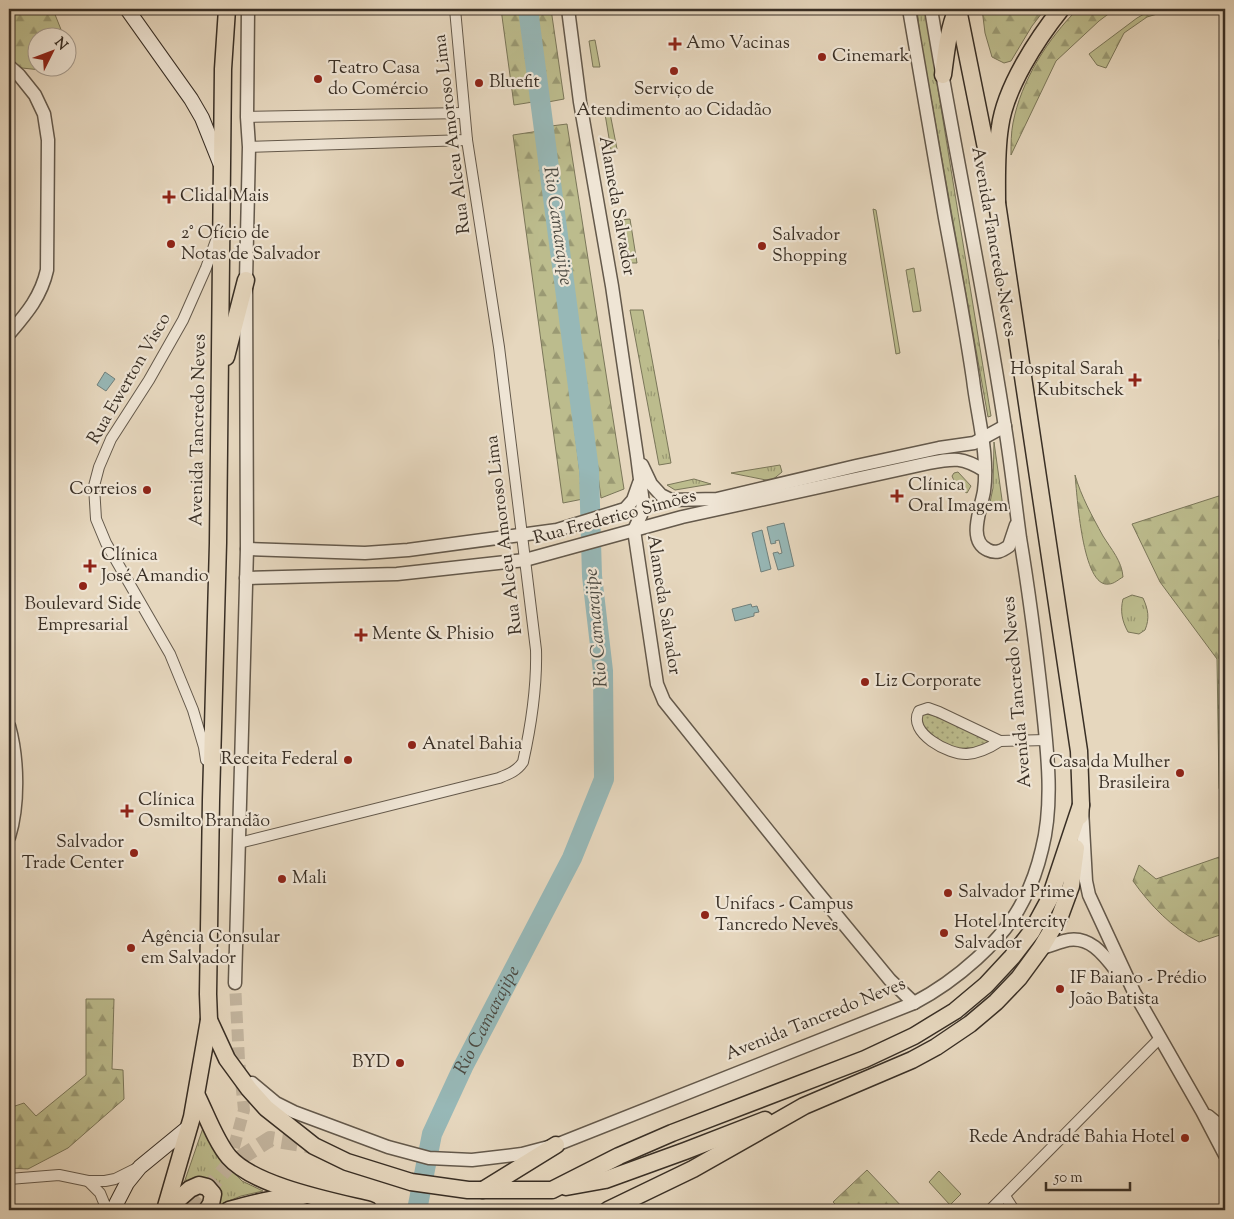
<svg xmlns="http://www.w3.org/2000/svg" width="1234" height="1219" font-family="'Sorts Mill Goudy',serif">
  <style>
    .grass { fill: url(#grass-tufts); stroke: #7a7659 }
    .forest { fill: url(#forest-firs); stroke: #7a7659 }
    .park { fill: url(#park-dots); stroke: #7a7659 }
    .garden { fill: #bcbc8d; stroke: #7a7659 }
    .water { fill: #97b8b7; stroke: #71817d }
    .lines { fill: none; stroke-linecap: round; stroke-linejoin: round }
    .river { stroke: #97b8b7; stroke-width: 20 }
    .tertiary-tunnel { stroke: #c3b59f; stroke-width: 12; stroke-dasharray: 12 6; stroke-linecap: butt }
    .primary-tunnel { stroke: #c3b59f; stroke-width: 16; stroke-dasharray: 16 8; stroke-linecap: butt }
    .minor-casing { stroke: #64594b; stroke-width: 12 }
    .tertiary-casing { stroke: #64594b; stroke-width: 15 }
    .secondary-casing { stroke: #392f25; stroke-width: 16 }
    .primary-casing { stroke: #392f25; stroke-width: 19 }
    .trunk-casing { stroke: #392f25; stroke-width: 19 }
    .minor { stroke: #efe5d5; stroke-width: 10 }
    .tertiary { stroke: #efe5d5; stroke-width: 12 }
    .secondary { stroke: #efe5d5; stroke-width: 14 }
    .primary { stroke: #e6d7be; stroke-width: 16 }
    .trunk { stroke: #e6d7be; stroke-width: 16 }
    .poi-dot { fill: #8f2418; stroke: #efe5d5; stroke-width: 2 }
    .labels { text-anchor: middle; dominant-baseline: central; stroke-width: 4.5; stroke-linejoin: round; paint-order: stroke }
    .poi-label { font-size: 18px; fill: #392f25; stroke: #efe5d5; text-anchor: start }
    .street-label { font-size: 18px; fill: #392f25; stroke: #efe5d5 }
    .water-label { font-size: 19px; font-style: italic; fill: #4c4a42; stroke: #efe5d5 }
  </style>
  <defs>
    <pattern id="grass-tufts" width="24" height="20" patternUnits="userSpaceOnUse" patternTransform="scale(1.25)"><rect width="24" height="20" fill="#bcbc8d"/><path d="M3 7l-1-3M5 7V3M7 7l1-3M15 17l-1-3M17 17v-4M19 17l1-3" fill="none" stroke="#9a9973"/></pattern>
    <pattern id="forest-firs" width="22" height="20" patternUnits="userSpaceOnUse" patternTransform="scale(1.25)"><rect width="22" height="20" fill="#bcbc8d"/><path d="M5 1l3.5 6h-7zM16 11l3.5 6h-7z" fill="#9a9973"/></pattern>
    <pattern id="park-dots" width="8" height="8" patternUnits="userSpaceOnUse" patternTransform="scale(1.25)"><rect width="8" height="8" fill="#bcbc8d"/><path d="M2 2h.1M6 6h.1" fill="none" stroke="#9a9973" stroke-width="1.8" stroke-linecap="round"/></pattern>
  </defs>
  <rect width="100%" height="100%" fill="#e6d7be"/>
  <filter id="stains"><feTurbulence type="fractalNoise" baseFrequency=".004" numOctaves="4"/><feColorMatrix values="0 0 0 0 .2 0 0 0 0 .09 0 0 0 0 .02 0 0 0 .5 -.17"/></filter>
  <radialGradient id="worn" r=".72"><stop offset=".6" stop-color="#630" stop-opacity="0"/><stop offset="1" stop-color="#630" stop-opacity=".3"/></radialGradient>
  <!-- grass -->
  <g class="grass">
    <polygon points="917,9 925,9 991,416 988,417 920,36"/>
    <polygon points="630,219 637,263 626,263 618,220"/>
    <polygon points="914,268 921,311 913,312 906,270"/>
    <polygon points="630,310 643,310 671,463 659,465"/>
    <polygon points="994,442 1003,507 999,507 1000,511 988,512 993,488"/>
    <polygon points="780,465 782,472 771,481 731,473"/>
    <polygon points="694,479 711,484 675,490 667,485"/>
    <path d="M1132 595 1143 598C1148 609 1150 618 1145 630L1139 634 1128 632C1122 621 1120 611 1123 599Z"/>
    <polygon points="204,1125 220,1158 242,1181 263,1191 241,1196 221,1204 215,1183 199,1178 184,1183"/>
  </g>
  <!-- forest -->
  <g class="forest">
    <polygon points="9,9 51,9 54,12 64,37 38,38 38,68 45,68 41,70 22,68 9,58"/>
    <polygon points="501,9 521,9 533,102 514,105"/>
    <polygon points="536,9 551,9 564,99 548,102"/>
    <polygon points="982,9 1045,9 1032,26 1011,61 1004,63 992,57 985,33"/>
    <path d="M1078 9H1115L1099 21 1056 61 1011 155C1011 144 1011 133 1013 123 1021 81 1048 38 1078 9Z"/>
    <polygon points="1153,9 1174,9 1147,17 1124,33 1106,68 1097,65 1089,54 1137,18"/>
    <polygon points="567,124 624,489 601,498 551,126"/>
    <polygon points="539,131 583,499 563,503 513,135"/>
    <polygon points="1225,329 1225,808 1219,788 1217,659 1160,582 1132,524 1225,494 1219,340"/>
    <path d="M1075 475C1081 496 1092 516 1103 536 1111 549 1122 561 1123 577 1119 579 1114 584 1109 584 1082 589 1077 493 1075 475Z"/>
    <path d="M1225 855V939L1220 935 1199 942C1172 928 1150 905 1133 881L1139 865 1156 879Z"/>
    <polygon points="86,999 114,999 112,1069 123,1070 124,1099 68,1148 28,1169 9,1168 9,1108 24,1103 36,1116 86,1075"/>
    <polygon points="867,1170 905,1210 841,1210 833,1202"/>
  </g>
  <!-- park -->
  <polygon class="park" points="924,714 932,715 994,741 975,748 957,748 942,744 926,732 920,718"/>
  <!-- garden -->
  <g class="garden">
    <polygon points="595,40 600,67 593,67 589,41"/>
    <polygon points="610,113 617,149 611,150 605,114"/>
    <polygon points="873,209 876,210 900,353 896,354"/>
    <path d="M958 472 971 486 967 493C960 489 955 484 952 476L954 473Z"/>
    <polygon points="939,1171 961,1194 950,1205 929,1182"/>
  </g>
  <!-- water -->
  <g class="water">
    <polygon points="105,372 115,379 106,391 97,385"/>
    <polygon points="784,523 794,566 778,570 773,553 778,552 779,554 782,553 779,540 775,541 776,543 771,544 767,527"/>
    <polygon points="762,530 771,569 761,572 752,533"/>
    <polygon points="751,604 752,607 757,606 759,612 754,613 754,616 735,621 732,609"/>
  </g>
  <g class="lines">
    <!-- river -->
    <path class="river" id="s1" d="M417 1210 432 1134 463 1067 572 858 604 779 603 671 592 576 589 470 528 9"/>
    <!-- tertiary-tunnel -->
    <polyline class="tertiary-tunnel" points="229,1165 244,1110 239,1060 235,983"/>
    <!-- primary-tunnel -->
    <polyline class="primary-tunnel" points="190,1210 229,1165 270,1139 314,1146"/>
    <!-- minor casing -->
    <g class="minor-casing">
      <g id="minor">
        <polyline points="247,117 464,113"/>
        <polyline points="249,147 467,140"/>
        <path d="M928 708 939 712 1000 741C991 747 979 753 967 754 949 755 907 733 919 711Z"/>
        <polyline points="1000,741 1046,740"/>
        <polyline points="206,760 204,747 193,710 170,654 106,543 96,519 94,486 99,467 111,439 149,380 183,320 206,268 218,235"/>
        <path d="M239 843 499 778C509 774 517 771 523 762 531 726 537 687 536 650L499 347 467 140 455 9"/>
        <polyline points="9,1179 59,1175 88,1181 105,1181 115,1179 137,1168"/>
        <polyline points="88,1181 100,1193 107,1210"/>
        <polyline points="1005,1196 1014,1210"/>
        <polyline points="990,1210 1160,1038"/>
      </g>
    </g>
    <!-- tertiary casing -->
    <g class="tertiary-casing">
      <g id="tertiary">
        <polyline points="568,9 580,102 612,286 637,456 643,503 641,515 634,530 657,684 664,701 814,888 890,980 914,1003"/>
        <path d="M909 9C921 79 933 148 945 218 955 271 965 325 973 379 977 415 989 454 984 491 981 509 967 541 988 550 996 554 1002 551 1009 546L1016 525"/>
        <path d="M9 66 19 75 35 95 44 114 48 140 47 270C41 297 26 314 9 334"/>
        <polyline points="642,465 651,484 661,495 671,500 717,499 856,466 939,448 974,443 1005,426"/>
        <polyline points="247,549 365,553 408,550 557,530 625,509 633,500 639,483"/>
        <path d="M246 578 397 574 525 560 682 517 929 463C954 458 963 457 985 471"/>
        <path d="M9 726C18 758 19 805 9 837"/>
        <polyline points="1082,809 1086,881 1089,895 1134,992 1202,1111 1225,1155"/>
        <path d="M1041 948C1049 946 1057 943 1064 941 1091 933 1107 959 1121 977"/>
        <polyline points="235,983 247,549 246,280 249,147 247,117 248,9"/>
        <path d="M252 1083 276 1103 294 1112 388 1147 429 1158 472 1160 522 1154 556 1145 914 1003C954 982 1004 941 1024 899 1032 884 1038 866 1042 849 1054 803 1047 748 1042 701 1036 647 1029 592 1020 538 1015 501 1011 464 1005 427 984 287 954 149 931 9"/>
        <polyline points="1208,1116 1225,1130"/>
      </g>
    </g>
    <!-- secondary casing -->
    <g class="secondary-casing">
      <g id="secondary">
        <polyline points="127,9 191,99 202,118 220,163"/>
        <polyline points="113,1210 127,1183 140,1167 190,1126"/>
      </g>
    </g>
    <!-- primary casing -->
    <g class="primary-casing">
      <g id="primary">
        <polyline points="227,9 223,69 218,543 211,800 208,994 209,1020 227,1059 249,1089 266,1108 314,1146 347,1162 411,1182 468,1190 552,1190 619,1156 672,1133 865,1059 914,1036 955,1011 986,985 1012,957 1032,931 1050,898 1081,805"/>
        <polyline points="958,9 997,203 1079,751 1081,805 1080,816"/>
        <polyline points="226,357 246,280"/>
        <path d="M197 1096C206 1114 216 1142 229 1157 254 1186 332 1201 369 1210"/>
        <polyline points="566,1187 605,1180 685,1151 765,1120"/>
        <polyline points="483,1190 556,1145"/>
        <polyline points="165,1210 192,1117 209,1020"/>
        <polyline points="166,1210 190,1189 199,1185 207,1187 213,1194 211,1204 207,1210"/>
        <path d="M229 1210C254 1203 277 1197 303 1196"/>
        <polyline points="608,1210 693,1169 804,1106 912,1060 936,1047 970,1024 996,1002 1019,978 1041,948 1060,916 1071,886 1076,848"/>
      </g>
    </g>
    <!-- trunk casing -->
    <g class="trunk-casing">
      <g id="trunk">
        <path d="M943 75C946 53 948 30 957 9"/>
        <path d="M997 203C997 178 996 152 1000 127 1005 88 1037 39 1061 9"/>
      </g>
    </g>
    <!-- minor -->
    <use href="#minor" class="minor"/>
    <!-- tertiary -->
    <use href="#tertiary" class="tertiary"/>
    <!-- secondary -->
    <use href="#secondary" class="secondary"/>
    <!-- primary -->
    <use href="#primary" class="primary"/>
    <!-- trunk -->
    <use href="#trunk" class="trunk"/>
  </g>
  <!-- markers -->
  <g class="poi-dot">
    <path d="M672.5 36.5h5v5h5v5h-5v5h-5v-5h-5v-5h5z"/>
    <circle cx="822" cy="57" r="5"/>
    <circle cx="674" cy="71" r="5"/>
    <circle cx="318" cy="79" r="5"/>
    <circle cx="479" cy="83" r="5"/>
    <path d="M166.5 189.5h5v5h5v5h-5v5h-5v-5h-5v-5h5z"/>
    <circle cx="171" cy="244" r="5"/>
    <circle cx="762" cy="246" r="5"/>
    <path d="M1132.5 372.5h5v5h5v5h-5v5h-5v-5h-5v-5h5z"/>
    <circle cx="147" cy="490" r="5"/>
    <path d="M894.5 488.5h5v5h5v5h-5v5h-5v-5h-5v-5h5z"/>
    <path d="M87.5 558.5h5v5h5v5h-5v5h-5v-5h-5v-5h5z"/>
    <circle cx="83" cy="586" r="5"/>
    <path d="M358.5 627.5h5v5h5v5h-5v5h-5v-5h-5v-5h5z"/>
    <circle cx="865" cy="682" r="5"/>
    <circle cx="412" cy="745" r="5"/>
    <circle cx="348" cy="760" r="5"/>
    <circle cx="1180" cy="773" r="5"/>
    <path d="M124.5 803.5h5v5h5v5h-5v5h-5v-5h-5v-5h5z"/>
    <circle cx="134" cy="853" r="5"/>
    <circle cx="282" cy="879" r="5"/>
    <circle cx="948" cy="893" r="5"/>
    <circle cx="705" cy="915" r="5"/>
    <circle cx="944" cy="933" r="5"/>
    <circle cx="131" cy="948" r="5"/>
    <circle cx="1060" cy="989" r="5"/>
    <circle cx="400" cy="1063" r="5"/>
    <circle cx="1185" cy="1138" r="5"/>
  </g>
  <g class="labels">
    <!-- poi labels -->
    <g class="poi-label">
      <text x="686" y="44">Amo Vacinas</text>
      <text x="832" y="57">Cinemark</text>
      <text x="328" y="69">Teatro Casa<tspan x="328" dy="21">do Comércio</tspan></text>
      <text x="489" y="83">Bluefit</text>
      <text x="674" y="90" text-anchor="middle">Serviço de<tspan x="674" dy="21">Atendimento ao Cidadão</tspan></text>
      <text x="180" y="197">Clidal Mais</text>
      <text x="181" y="234">2° Ofício de<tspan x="181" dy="21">Notas de Salvador</tspan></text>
      <text x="772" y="236">Salvador<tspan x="772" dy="21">Shopping</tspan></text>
      <text x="1124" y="370" text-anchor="end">Hospital Sarah<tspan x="1124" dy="21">Kubitschek</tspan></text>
      <text x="908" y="486">Clínica<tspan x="908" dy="21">Oral Imagem</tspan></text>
      <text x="137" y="490" text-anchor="end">Correios</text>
      <text x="101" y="556">Clínica<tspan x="101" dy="21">José Amandio</tspan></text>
      <text x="83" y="605" text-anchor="middle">Boulevard Side<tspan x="83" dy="21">Empresarial</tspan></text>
      <text x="372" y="635">Mente &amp; Phisio</text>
      <text x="875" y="682">Liz Corporate</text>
      <text x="422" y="745">Anatel Bahia</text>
      <text x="338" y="760" text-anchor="end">Receita Federal</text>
      <text x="1170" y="763" text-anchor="end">Casa da Mulher<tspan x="1170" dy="21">Brasileira</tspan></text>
      <text x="138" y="801">Clínica<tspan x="138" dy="21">Osmilto Brandão</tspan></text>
      <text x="124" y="843" text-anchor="end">Salvador<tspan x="124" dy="21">Trade Center</tspan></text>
      <text x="292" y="879">Mali</text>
      <text x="958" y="893">Salvador Prime</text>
      <text x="715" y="905">Unifacs - Campus<tspan x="715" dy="21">Tancredo Neves</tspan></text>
      <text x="954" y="923">Hotel Intercity<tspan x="954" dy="21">Salvador</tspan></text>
      <text x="141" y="938">Agência Consular<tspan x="141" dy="21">em Salvador</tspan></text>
      <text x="1070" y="979">IF Baiano - Prédio<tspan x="1070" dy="21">João Batista</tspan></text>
      <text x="390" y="1063" text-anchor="end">BYD</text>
      <text x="1175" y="1138" text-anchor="end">Rede Andrade Bahia Hotel</text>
    </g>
    <!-- street labels -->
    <g class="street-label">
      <text transform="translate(453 134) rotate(-97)">Rua Alceu Amoroso Lima</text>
      <text transform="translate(616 206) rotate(80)">Alameda Salvador</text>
      <text transform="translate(993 242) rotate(80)">Avenida Tancredo Neves</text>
      <text transform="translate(130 379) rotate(-60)">Rua Ewerton Visco</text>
      <text transform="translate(199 430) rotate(-89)">Avenida Tancredo Neves</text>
      <text transform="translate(615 518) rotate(-15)">Rua Frederico Simões</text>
      <text transform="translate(505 535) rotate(-97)">Rua Alceu Amoroso Lima</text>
      <text transform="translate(663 605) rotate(81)">Alameda Salvador</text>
      <text transform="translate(1018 692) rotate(-95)">Avenida Tancredo Neves</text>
      <text transform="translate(816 1020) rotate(-22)">Avenida Tancredo Neves</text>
    </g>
    <!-- water labels -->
    <g class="water-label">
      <text transform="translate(557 226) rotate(82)">Rio Camarajipe</text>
      <text transform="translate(597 628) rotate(-95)">Rio Camarajipe</text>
      <text stroke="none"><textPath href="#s1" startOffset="204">Rio Camarajipe</textPath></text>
    </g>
  </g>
  <!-- margin -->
  <rect width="1234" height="1219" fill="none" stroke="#e6d7be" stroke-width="30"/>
  <rect x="10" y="10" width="1214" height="1199" fill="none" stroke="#392f25" stroke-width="2.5"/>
  <rect x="15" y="15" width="1204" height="1189" fill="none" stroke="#392f25"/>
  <!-- north arrow -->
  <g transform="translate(52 52) rotate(48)"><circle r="24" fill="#efe5d5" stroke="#a69c8f"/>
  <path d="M0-4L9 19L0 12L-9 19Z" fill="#8f2418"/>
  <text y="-8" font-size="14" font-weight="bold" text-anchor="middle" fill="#392f25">N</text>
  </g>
  <!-- scale -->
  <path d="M1046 1182v8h84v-8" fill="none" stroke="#392f25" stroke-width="2.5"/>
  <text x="1054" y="1182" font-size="15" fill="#392f25" stroke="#efe5d5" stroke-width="4" paint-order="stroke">50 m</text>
  <rect width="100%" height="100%" filter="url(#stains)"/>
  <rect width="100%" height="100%" fill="url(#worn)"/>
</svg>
